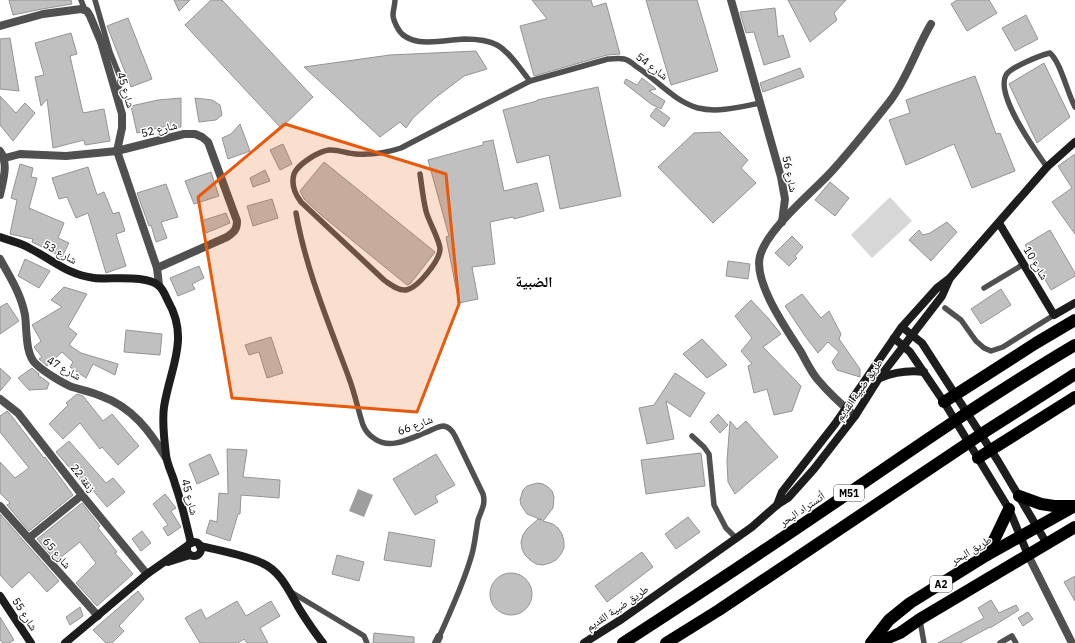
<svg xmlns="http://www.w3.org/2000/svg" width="1075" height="643" font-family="'IBM Plex Sans','Noto Naskh Arabic',sans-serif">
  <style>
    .green { fill: #d7d7d7 }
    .water { fill: #9e9e9e }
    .building { fill: #c0c0c0; stroke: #949494 }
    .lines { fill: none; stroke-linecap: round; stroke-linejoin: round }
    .lane { stroke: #505050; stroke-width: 5.5 }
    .street { stroke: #505050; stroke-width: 8 }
    .secondary { stroke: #1d1d1d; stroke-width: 8 }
    .highway { stroke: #000; stroke-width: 12 }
    .marked { fill: #e8590c; fill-opacity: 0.2; stroke: #e8590c; stroke-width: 3; stroke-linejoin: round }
    .labels { text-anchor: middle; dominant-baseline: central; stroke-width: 3; stroke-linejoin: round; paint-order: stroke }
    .shield { fill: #fff; stroke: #4c4c4c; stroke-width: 1 }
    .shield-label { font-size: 10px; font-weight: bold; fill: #000 }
    .street-label { font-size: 11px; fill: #000; stroke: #fff }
    .district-label { font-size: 15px; font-weight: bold; fill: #000; stroke: #fff }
  </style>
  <rect width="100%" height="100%" fill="#fff"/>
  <!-- green -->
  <polygon class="green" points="890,197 912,221 872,258 851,235"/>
  <!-- water -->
  <polygon class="water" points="358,489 373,495 364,517 349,511"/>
  <!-- building -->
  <g class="building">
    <polygon points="9,0 71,0 72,4 42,9 13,15"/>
    <polygon points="174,0 190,0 179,11"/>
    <polygon points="211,0 222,0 313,97 281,128 185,25"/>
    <polygon points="532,0 591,0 593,7 606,3 620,54 607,55 534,76 520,26 547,19"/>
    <polygon points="646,0 697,0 718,71 671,85"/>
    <polygon points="788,0 846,0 834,13 837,20 810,42"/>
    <polygon points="957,0 989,0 997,13 967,31 951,4"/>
    <polygon points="775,8 778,37 783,35 790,57 764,65 754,32 746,33 740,12"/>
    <polygon points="1026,15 1038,39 1015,51 1002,28"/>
    <polygon points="128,18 152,79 131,87 107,26"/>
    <polygon points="71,33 77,54 70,56 83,113 104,109 110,141 85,145 84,140 53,148 47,99 41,106 35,77 44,75 35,43"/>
    <polygon points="10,38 19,91 0,89 0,39"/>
    <polygon points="476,51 487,69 464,76 435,98 413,118 406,128 400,122 380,137 304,67 390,55"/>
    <polygon points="1044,63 1070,117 1037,143 1009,84"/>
    <polygon points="800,68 804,77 763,92 760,83"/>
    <polygon points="975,76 996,134 1000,133 1015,171 972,188 954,144 906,165 889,120 910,113 906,100"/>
    <polygon points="642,78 656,89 649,91 665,101 661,109 651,104 624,83 626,79 637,85"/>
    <polygon points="598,87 621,196 560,209 549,155 517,163 503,110 537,101 537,100"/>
    <polygon points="0,96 16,113 25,103 35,113 13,141 0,125"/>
    <polygon points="181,98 181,127 168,129 167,126 137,133 131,106 158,100"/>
    <polygon points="195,98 212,100 220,105 222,115 216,120 199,122"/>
    <polygon points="656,108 670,118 664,127 650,116"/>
    <polygon points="240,124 250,151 228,159 222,138 231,134"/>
    <polygon points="720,132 748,160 741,168 756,183 713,223 658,167 694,133"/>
    <polygon points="493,140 504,191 537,183 544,211 514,219 513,217 490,222 495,264 472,267 478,299 459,303 446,237 449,236 428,160 483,145 483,142"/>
    <polygon points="283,144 292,164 280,170 270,150"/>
    <polygon points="1075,154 1075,234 1052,202 1072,188 1058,166"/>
    <polygon points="324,162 435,252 410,284 407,285 321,215 304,199 300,191"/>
    <polygon points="20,164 33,168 31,177 37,178 29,208 64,223 58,238 69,243 62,257 32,242 33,239 10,234 17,200 11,198"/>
    <polygon points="88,167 97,195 104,192 113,214 119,212 125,231 116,234 126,266 106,273 88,213 76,218 67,197 59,199 52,178"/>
    <polygon points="265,170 270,181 253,187 250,178"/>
    <polygon points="211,172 219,196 194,204 185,181"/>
    <polygon points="830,182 849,198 835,216 815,200"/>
    <polygon points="166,184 178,217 161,222 167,238 156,242 151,225 149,226 137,193"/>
    <polygon points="272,199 278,218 253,226 247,206"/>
    <polygon points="226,213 230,223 206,233 201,221"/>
    <polygon points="947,222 957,232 931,261 909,240 919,230 923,235 930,233"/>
    <polygon points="1050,230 1075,273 1075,276 1051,290 1025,245"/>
    <polygon points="792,236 803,247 795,256 797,258 789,266 775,253"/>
    <polygon points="25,259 50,271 39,288 18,276"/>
    <polygon points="728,261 750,264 748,279 726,276"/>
    <polygon points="199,266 204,278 192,284 195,289 178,296 170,278"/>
    <polygon points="64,287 87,294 68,327 77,334 69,345 81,353 118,364 115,375 93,364 86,378 70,367 73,362 62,352 47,366 39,359 42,357 34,347 41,341 32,325 62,307 51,300"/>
    <polygon points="1001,289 1011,305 981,324 971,309"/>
    <polygon points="802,294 821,318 829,311 841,334 839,339 860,369 860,377 837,370 832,362 839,352 828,342 818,353 805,336 785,306"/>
    <polygon points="751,300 768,318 781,334 763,347 801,386 792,411 774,415 767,389 754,393 748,366 752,364 741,351 752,338 735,316"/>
    <polygon points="7,303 19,321 0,334 0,307"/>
    <polygon points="126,330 162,334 160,355 124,352"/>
    <polygon points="271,337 283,373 267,378 259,352 249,355 245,345"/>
    <polygon points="702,339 727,365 707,378 683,354"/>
    <polygon points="0,368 11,378 0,391"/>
    <polygon points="32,368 39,374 38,375 49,383 47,389 29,390 18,378"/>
    <polygon points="675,373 705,393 690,417 666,401 674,439 647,444 639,408 654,405"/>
    <polygon points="77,394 83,396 103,421 112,414 139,446 118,465 102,447 100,449 80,423 63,439 49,424 68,405 66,403"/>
    <polygon points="7,411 10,414 44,458 45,457 73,495 29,531 7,505 10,503 0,493 0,462 15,478 29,468 0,432 0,416"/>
    <polygon points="718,414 728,425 720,433 710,422"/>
    <polygon points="730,421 737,429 746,421 778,457 735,494 728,482 727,461"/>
    <polygon points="69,441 106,483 113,478 125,492 107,507 91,488 89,490 56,452"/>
    <polygon points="227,449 247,450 243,477 280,480 279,498 241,495 240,514 238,514 230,541 206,533 210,520 217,522 219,493 228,494"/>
    <polygon points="701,453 705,486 646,494 641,460"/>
    <polygon points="210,454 219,474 197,484 189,464"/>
    <polygon points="436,454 455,485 435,496 438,502 415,515 393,479"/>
    <polygon points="537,483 543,484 548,487 552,491 554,497 553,508 543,521 553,524 558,528 562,534 564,541 564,548 561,554 556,560 550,563 543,565 536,564 530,560 525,555 522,549 521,542 523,535 527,529 538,519 542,520 527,514 521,505 520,500 523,490 527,486"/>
    <polygon points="165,494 176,508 171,511 181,527 168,536 163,528 168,525 153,504"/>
    <polygon points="82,503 100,526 98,528 117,552 115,553 133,574 97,606 76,583 96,563 80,542 56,561 37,539"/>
    <polygon points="0,514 59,581 47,592 29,572 12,588 0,575"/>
    <polygon points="688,517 700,532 676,549 665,534"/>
    <polygon points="142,531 151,543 141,551 132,539"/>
    <polygon points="389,532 435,540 431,567 384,560"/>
    <polygon points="642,552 653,567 607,602 595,586"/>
    <polygon points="337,555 364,562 359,581 332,574"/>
    <circle cx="511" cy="594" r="21"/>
    <polygon points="1075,576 1075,601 1064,582"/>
    <polygon points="138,591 144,599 119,626 124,631 112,643 106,643 93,630"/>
    <polygon points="991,600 999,613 1016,605 1019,610 990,628 990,627 960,643 938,643 984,618 978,608"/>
    <polygon points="237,601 246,616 271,601 280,616 260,628 268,643 247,643 244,639 238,643 200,643 185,618 201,609 206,619"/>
    <polygon points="80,607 83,616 70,625 66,617"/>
    <polygon points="1028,612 1033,619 1023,626 1018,618"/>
    <polygon points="0,617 14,640 9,643 3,643 0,640"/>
    <polygon points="374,633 414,637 414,643 373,643"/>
  </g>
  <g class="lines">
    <!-- lane -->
    <g class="lane">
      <polyline points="81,0 85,10"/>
      <polyline points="95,0 110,52 120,77 120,85 116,93"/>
      <path d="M395 0C395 5 393 10 393 15 393 19 395 23 397 27 408 50 443 40 464 39 474 39 488 40 497 45 510 52 521 70 530 81"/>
      <path d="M1047 167C1035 150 995 95 1006 75 1011 67 1041 55 1050 53 1061 63 1067 92 1075 107"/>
      <path d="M420 174C422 187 423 199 426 211 428 220 440 241 440 249 440 260 418 288 406 290 398 291 390 284 384 280L301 202C295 194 291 184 294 174 298 164 319 151 329 150 338 149 347 154 356 154 372 155 386 153 401 148L530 81 608 59C613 59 619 58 624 59 629 60 633 64 637 67 657 80 674 101 698 108 718 113 740 107 760 103"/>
      <path d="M296 213C306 270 329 324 349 378 355 394 358 410 363 425 365 430 370 436 375 439 391 450 411 438 427 432 432 430 438 426 444 426 449 427 453 432 455 436L483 494C486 504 481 511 478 520 476 531 475 543 472 554 464 583 451 610 439 637"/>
      <polyline points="984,288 1024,264"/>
      <polyline points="945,308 961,320 976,341 984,348 991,351 1003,347 1054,315"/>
      <polyline points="692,436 704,447 709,454 714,505 726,528 736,538"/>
      <polyline points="291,592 361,634 364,636 367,643"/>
      <polyline points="920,620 924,643"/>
      <polyline points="1000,643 1012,636 1016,643"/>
    </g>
    <!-- street -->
    <g class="street">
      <polyline points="731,0 781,177 785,199 782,222"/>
      <polyline points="0,26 43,14 81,9 87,11 90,16 101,42 122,114 122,128 117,151 157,268 159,285"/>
      <path d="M0 151C9 164 3 180 0 195"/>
      <path d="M5 158 20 154 66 156 117 151 184 134H195L202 137 208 142 237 221C237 230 234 232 227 237L157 268"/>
      <path d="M0 259C10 277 21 294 25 315 27 329 25 355 36 364 43 371 62 383 72 387 82 390 92 392 101 396 132 407 150 431 166 458"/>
      <polyline points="0,399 18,413 82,495 147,574"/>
      <path d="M855 416C842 405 829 393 818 380 811 372 806 361 801 352 787 330 753 282 760 256 767 229 812 193 832 171 852 149 871 125 890 101 908 77 916 49 931 24"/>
      <polyline points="0,506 98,616"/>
      <polyline points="29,538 82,495"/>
      <polyline points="1028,555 1072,643"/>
      <polyline points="436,643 439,637"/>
    </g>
    <!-- secondary -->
    <g class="secondary">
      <polyline points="999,223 1054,315 1075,303"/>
      <path d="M0 237C10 241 22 243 31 249 53 260 68 275 94 278 109 280 148 274 159 286 163 289 166 297 168 301 190 339 170 368 164 407 162 422 164 439 166 455 167 465 173 475 175 484 182 503 186 523 191 543"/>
      <polyline points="902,327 922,343 998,461 1047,544"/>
      <polyline points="894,338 910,352 944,402 1009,509 1028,555"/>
      <path d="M880 378C895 372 908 370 924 372"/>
      <polyline points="777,505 782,492 835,424 901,328 937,288 950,278 1047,167 1075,142"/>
      <circle cx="194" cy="549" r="7"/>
      <path d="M200 546C218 550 245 555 262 563 281 571 290 593 300 610 307 621 315 633 323 643"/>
      <polyline points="168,562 190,555"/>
      <polyline points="0,596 31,643"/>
      <polyline points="65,643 147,574 187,546"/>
      <polyline points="584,643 622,619 752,527 777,505 788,498 814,469 855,416 879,378 942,296 950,278"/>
    </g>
    <!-- highway -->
    <g class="highway">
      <polyline points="944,402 1036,343 1075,320"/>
      <polyline points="978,458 1075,397"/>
      <polyline points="1019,496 1041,504 1054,506 1074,506"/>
      <polyline points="987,555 1009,509"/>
      <path d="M623 643C696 596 768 548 840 499 917 446 994 393 1075 345"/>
      <polyline points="666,643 719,610 986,431 1075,374"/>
      <polyline points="871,643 889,620 910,603 987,555 1075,506"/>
      <polyline points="876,643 900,633 920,619 1075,527"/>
    </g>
  </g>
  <!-- marked area -->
  <path class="marked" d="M285 124 446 174 459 304 417 412 232 398 198 197Z"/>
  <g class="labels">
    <!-- shield labels -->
    <g class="shield">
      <rect x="834" y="485" width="30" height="16" rx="3"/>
      <rect x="930" y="576" width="22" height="16" rx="3"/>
    </g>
    <g class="shield-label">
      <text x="849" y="493">M51</text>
      <text x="941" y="584">A2</text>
    </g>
    <!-- street labels -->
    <g class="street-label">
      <text transform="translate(652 66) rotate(37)">شارع 54</text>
      <text transform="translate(126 90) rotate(74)">شارع 45</text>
      <text transform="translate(159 129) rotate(-14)">شارع 52</text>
      <text transform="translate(790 174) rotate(78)">شارع 56</text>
      <text transform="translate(60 252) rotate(29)">شارع 53</text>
      <text transform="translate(1036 263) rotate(59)">شارع 10</text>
      <text transform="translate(64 368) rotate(29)">شارع 47</text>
      <text transform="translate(859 390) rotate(-55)">طريق ضبية القديم</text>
      <text transform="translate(415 425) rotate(-21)">شارع 66</text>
      <text transform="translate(83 478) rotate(52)">زنقة 22</text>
      <text transform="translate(190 497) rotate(75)">شارع 45</text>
      <text transform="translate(802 509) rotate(-34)">أتستراد البحر</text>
      <text transform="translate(971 550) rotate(-31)">طريق البحر</text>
      <text transform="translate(57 553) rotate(49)">شارع 65</text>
      <text transform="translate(617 608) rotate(-34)">طريق ضبية القديم</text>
      <text transform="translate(25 614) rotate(57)">شارع 55</text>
    </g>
    <!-- district labels -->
    <g class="district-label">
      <text x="534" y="281">الضبية</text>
    </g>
  </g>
</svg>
